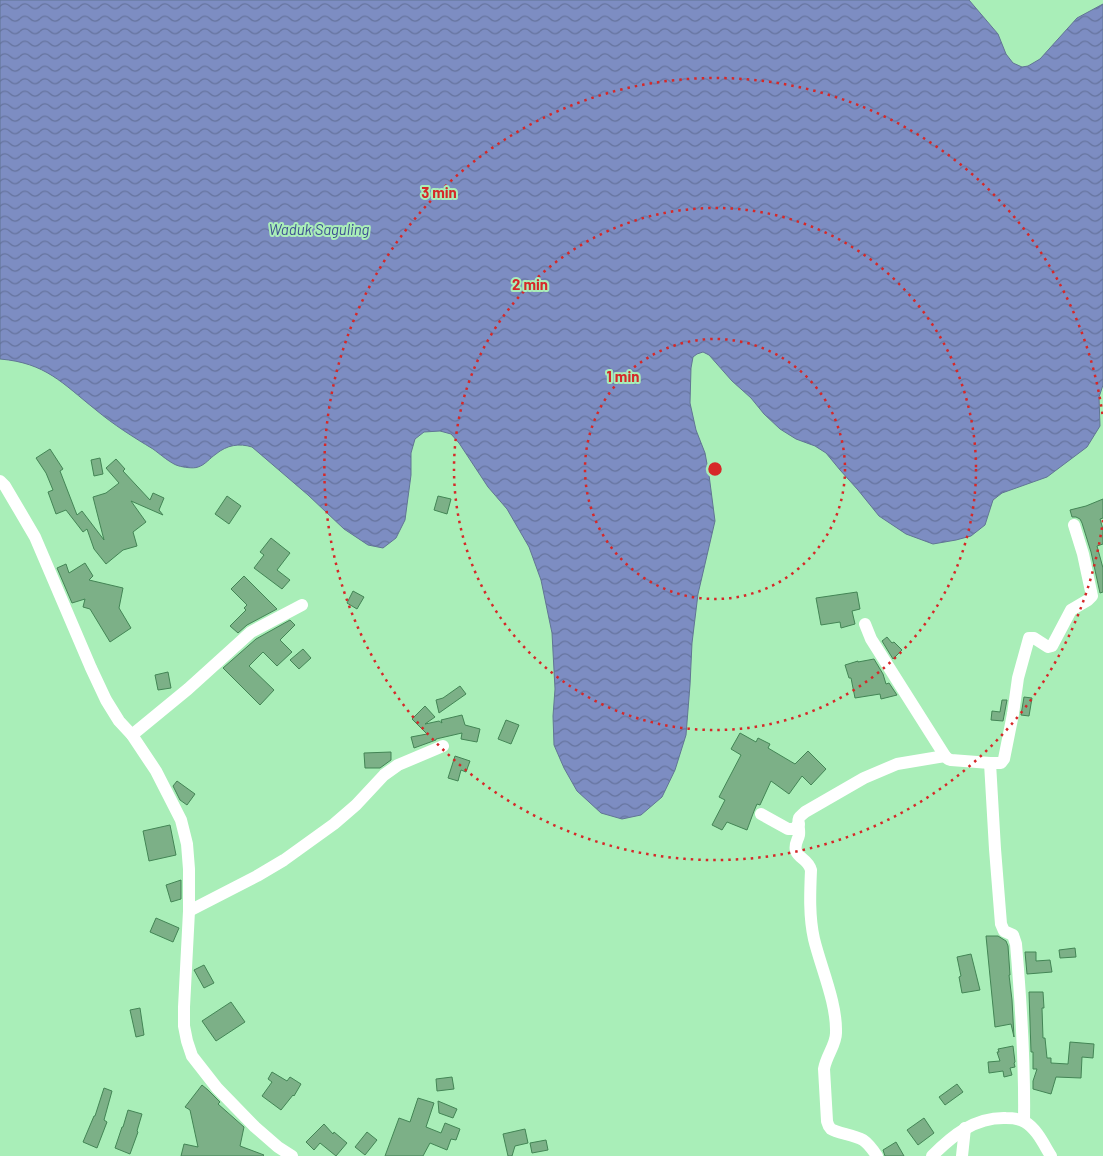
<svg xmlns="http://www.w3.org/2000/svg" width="1103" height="1156" font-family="Barlow,sans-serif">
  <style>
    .water { fill: url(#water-waves); stroke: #617594 }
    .building { fill: #7cb087; stroke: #438555 }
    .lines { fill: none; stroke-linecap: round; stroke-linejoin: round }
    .street { stroke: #fff; stroke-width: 12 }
    .ring { fill: none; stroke: #d62828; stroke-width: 2.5; stroke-dasharray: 2.5 5 }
    .labels { text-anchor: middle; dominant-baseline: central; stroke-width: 4; stroke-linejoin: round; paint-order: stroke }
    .water-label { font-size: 15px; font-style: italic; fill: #3e4f91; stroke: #a9eeb8 }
    .centre { fill: #d62828; stroke: #a9eeb8; stroke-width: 2.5 }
    .ring-label { font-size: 15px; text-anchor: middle; font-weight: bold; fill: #d62828; stroke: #a9eeb8; stroke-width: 4; stroke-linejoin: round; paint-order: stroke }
  </style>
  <defs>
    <pattern id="water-waves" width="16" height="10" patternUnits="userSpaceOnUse" patternTransform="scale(1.25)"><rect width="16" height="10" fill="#7d8dc2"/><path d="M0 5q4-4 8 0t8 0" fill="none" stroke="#66749e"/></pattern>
  </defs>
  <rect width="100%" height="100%" fill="#a9eeb8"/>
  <!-- water -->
  <path class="water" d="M0 0H969L998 34 1006 54 1013 63 1022 67 1028 66 1040 59 1077 18 1103 4V385L1099 397 1100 426 1087 447 1047 477 1002 493 993 500 985 525 971 536 956 540 933 544 906 534 879 516 858 490 840 470 826 453 815 446 796 439 780 429 764 414 751 398 732 381 709 355 703 352 697 354 693 357 691 368 690 403 696 430 705 453 709 475 715 521 698 594 692 643 690 685 686 735 675 770 662 797 641 815 622 819 601 813 577 791 564 768 554 745 553 716 555 689 552 633 541 580 529 547 507 509 488 487 459 443 451 434 440 431 424 432 415 439 411 453V475L405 520 396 538 383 548 368 545 344 529 308 495 252 447C239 443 227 445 216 454 210 458 205 465 198 467 193 469 183 467 179 466 171 464 160 454 153 449 133 437 114 425 96 410 62 383 46 363 0 359Z"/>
  <!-- building -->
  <g class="building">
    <polygon points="50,449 63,469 60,471 77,515 82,511 104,540 93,497 106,493 119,483 106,468 116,459 125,469 123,471 150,500 153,493 164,498 159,510 163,515 131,501 146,522 133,532 137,546 123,550 106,564 94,549 87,529 83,532 66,510 56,514 48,492 53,490 46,473 36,458"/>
    <polygon points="100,458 103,474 94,476 91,460"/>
    <polygon points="227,496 241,506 229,524 215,514"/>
    <polygon points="438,496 451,499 447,514 434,510"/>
    <polygon points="1103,499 1103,518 1100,519 1103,529 1103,544 1097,546 1103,568 1103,592 1100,593 1091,552 1082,523 1080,519 1076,517 1072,517 1070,510 1086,506"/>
    <polygon points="271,538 290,553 277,570 290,580 282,589 254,568 264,555 260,552"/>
    <polygon points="85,563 93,576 89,580 123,588 119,608 131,628 110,642 90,609 83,607 85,599 72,603 57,568 66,564 69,573"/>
    <polygon points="244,576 277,609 247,625 238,633 230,626 246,610 244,608 247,605 231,589"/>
    <polygon points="353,591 364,597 357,609 347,603"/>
    <polygon points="857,592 860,609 852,611 855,624 841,628 840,622 821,625 816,598"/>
    <polygon points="290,620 295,625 280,640 292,652 277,666 263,652 249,666 274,690 260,705 223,668 256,639"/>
    <polygon points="887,637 892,643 894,642 902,650 893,659 882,641"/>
    <polygon points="303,649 311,658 299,669 290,660"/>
    <polygon points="874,659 883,674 886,684 889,683 897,695 881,699 880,694 855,698 851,678 849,678 845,665 858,661 858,662"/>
    <polygon points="168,672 171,688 158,690 155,675"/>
    <polygon points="460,686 466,694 439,713 436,700 443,698"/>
    <polygon points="1024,697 1032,698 1029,716 1021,715"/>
    <polygon points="1002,700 1007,700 1003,721 991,720 992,711 1000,712"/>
    <polygon points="425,706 435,717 425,724 439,721 442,723 441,720 462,715 465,725 480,729 477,742 461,739 462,733 436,739 436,740 414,748 411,737 427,734 412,719"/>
    <polygon points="506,720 519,725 511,744 498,739"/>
    <polygon points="740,733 756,742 758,738 770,744 768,748 795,764 808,751 826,769 811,785 802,776 789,794 771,781 760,805 757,804 754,811 747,830 727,822 722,830 712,825 725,800 719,797 741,755 731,749"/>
    <polygon points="391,752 391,760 380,768 365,768 364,753"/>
    <polygon points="455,756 470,761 466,772 461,770 458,781 448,778"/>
    <polygon points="177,781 195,794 187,805 180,800 173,786"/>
    <polygon points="170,825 176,855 149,861 143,831"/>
    <polygon points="181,880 181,899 171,902 166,885"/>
    <polygon points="156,918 179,928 173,942 150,932"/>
    <polygon points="986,936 998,936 1006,941 1008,946 1010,975 1009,975 1012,1000 1014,1037 1011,1024 995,1027"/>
    <polygon points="1075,948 1076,957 1060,958 1059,950"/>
    <polygon points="1025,952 1036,952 1036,961 1050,960 1052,972 1027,974"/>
    <polygon points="971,954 980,990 962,993 959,977 961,976 957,957"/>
    <polygon points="204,965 214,983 204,988 194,970"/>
    <polygon points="1029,992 1043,992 1044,1008 1042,1008 1043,1038 1045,1038 1047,1058 1051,1058 1051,1063 1068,1064 1070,1042 1094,1044 1093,1058 1082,1057 1081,1078 1056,1077 1051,1094 1033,1089 1033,1081 1037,1069 1033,1069 1033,1052 1031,1052"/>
    <polygon points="231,1002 245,1022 216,1041 202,1021"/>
    <polygon points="140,1008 144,1035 136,1037 130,1010"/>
    <polygon points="1013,1046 1015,1062 1014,1063 1015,1067 1010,1068 1012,1075 1004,1077 1003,1071 989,1073 988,1062 1000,1061 997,1052 999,1052 998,1049"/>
    <polygon points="272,1072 287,1081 290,1077 301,1084 294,1096 293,1095 281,1110 262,1096 272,1082 268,1079"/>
    <polygon points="452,1077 454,1089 437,1091 436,1079"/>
    <polygon points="957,1084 963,1092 945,1105 939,1097"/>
    <polygon points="202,1085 208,1090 220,1102 218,1104 244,1127 240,1146 264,1155 263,1156 181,1156 184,1144 198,1147 190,1110 185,1107"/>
    <polygon points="104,1088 112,1091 104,1120 107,1122 97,1148 83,1142 94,1116 95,1116"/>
    <polygon points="418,1098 434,1103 426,1127 441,1133 445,1123 460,1129 456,1140 451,1139 447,1150 430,1143 423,1156 385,1156 399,1118 410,1122"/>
    <polygon points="438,1101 457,1109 453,1118 439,1113"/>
    <polygon points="128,1110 142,1114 137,1131 138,1132 130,1154 115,1148 122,1127 123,1127"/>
    <polygon points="924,1118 934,1133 918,1145 907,1130"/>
    <polygon points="324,1124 333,1134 334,1132 347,1143 336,1156 320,1143 314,1150 306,1142"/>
    <polygon points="525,1129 528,1143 515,1146 512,1156 508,1156 503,1134"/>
    <polygon points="367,1132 377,1140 365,1155 355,1147"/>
    <polygon points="546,1140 548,1150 532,1153 530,1143"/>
    <polygon points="896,1142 904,1156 885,1156 883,1150"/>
  </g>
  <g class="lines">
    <!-- street -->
    <g class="street">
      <polyline points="0,481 5,486 18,508 35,537 91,668 106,700 119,721 132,735 156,771 181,820 187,844 189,869 189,911 184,1007 184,1026 187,1041 192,1056 217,1088 255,1127 278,1147 292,1156"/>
      <polyline points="865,624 871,639 945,756 948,759 951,760 990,763"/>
      <polyline points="132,735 188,689 251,632 302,605"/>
      <polyline points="761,814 788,829 794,829 799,824"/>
      <polyline points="189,911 257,876 284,860 334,824 356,805 384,775 398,765 443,746"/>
      <path d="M1024 1121C1025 1062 1021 1003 1016 944L1013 935 1004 931 1001 924 995 849 990 763H1001L1004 759 1013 714 1018 678 1029 638H1034L1048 647 1052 646 1071 610 1088 600 1092 596 1083 554 1074 525"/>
      <path d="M877 1156C873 1150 869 1144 863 1140 854 1135 837 1133 831 1129 828 1126 828 1125 827 1121L824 1069C826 1056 836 1045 836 1033 837 1003 821 968 814 939 809 917 810 893 811 870 808 859 799 859 796 851 794 844 798 840 799 835 800 829 797 823 799 818 800 816 803 814 805 812L864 778 897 764 945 756"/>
      <path d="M932 1156C953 1135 975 1117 1006 1118 1012 1118 1020 1119 1025 1122 1037 1129 1044 1145 1051 1156"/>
      <polyline points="962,1156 965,1128"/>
    </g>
  </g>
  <!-- distance rings -->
  <g class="ring">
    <circle cx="715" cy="469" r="130"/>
    <circle cx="715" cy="469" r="261"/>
    <path d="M1103 520A391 391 0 1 1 1103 418"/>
  </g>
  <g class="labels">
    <!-- water labels -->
    <g class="water-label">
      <text x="319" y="229">Waduk Saguling</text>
    </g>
  </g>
  <circle cx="715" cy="469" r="8" class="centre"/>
  <g class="ring-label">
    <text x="439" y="198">3 min</text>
    <text x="530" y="290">2 min</text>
    <text x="623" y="382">1 min</text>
  </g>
</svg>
